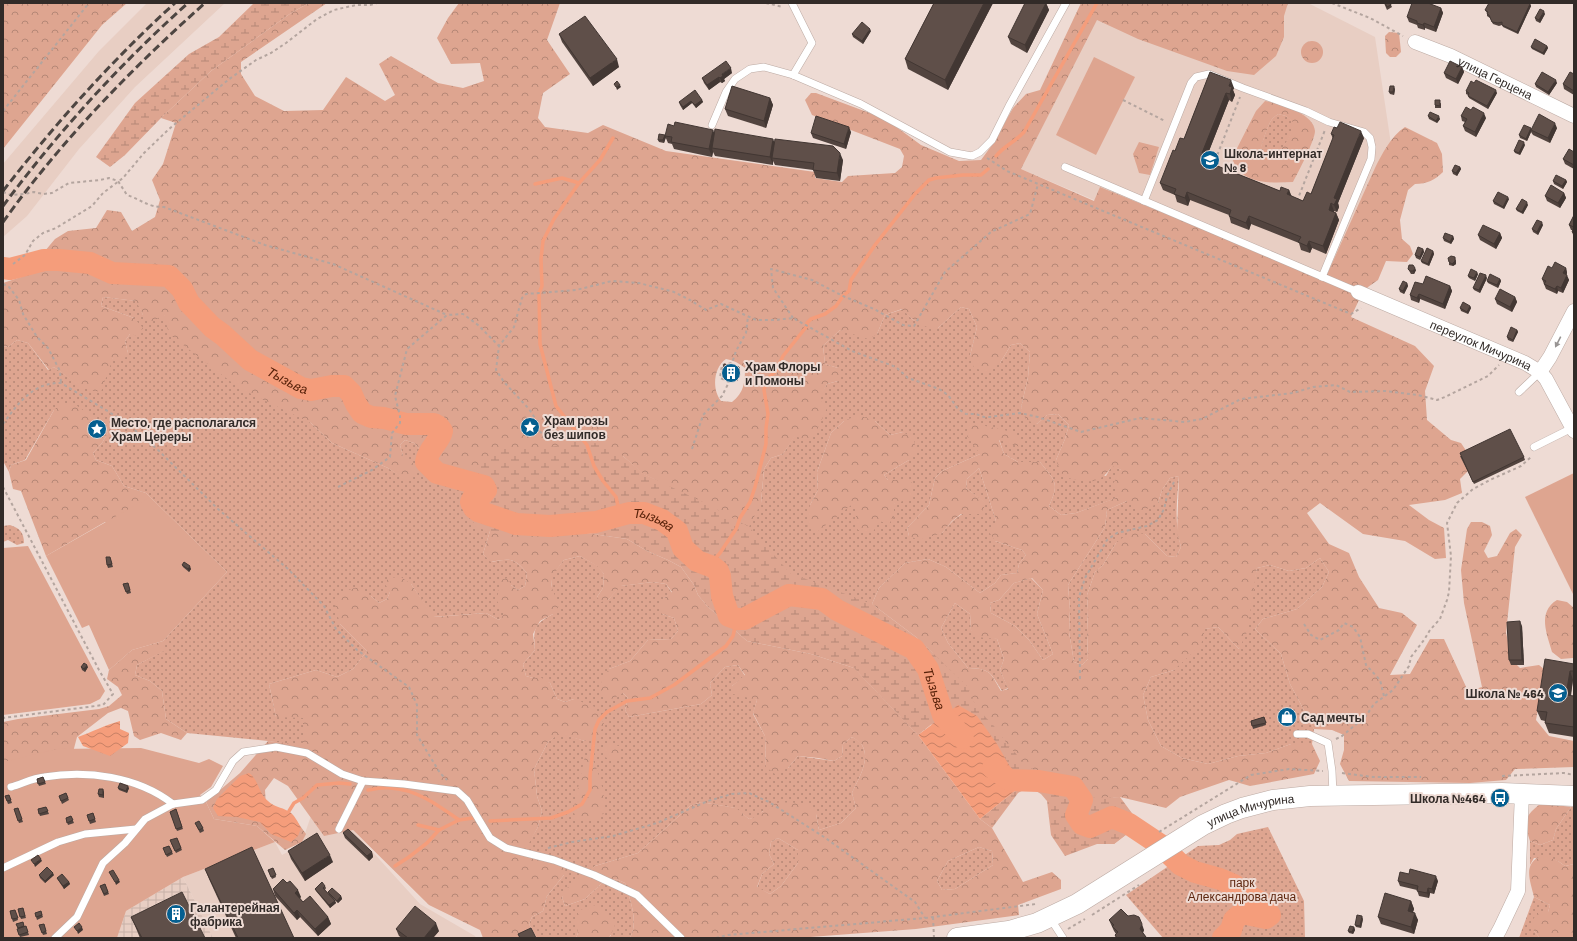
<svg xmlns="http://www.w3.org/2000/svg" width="1577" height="941" font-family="Barlow,sans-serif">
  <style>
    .built { fill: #e8cec3 }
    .industrial { fill: url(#industrial-grid) }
    .grass { fill: url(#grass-dots); fill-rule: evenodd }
    .forest { fill: url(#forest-crowns); fill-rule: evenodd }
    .wetland { fill: url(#wetland-marsh) }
    .garden { fill: #dea590 }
    .water { fill: url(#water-waves) }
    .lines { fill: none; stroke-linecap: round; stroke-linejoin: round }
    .stream { stroke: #f59d7b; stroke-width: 3.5 }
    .river { stroke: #f59d7b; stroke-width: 22 }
    .service-casing { stroke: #bcaaa3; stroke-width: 8 }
    .minor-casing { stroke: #bcaaa3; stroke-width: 15 }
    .secondary-casing { stroke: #bcaaa3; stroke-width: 21 }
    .path { stroke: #b4a59f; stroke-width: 2; stroke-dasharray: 3 3; stroke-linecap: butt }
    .service { stroke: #fff; stroke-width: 7 }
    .minor { stroke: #fff; stroke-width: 14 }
    .secondary { stroke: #fff; stroke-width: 20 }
    .rail { stroke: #4e4642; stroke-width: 3; stroke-dasharray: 8 4; stroke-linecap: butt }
    .wall { fill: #52443f }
    .shaded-wall { fill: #423733 }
    .building { fill: #5f4f49; stroke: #423733 }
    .oneway { fill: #989594 }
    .labels { text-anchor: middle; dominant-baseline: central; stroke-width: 4; stroke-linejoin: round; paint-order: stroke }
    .street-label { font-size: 12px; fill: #322b28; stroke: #eedbd4 }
    .poi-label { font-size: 12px; font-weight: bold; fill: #322b28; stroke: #eedbd4; text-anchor: start }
    .park-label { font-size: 12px; fill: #5e2710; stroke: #eedbd4 }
    .water-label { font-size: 13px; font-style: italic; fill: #572109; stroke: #eedbd4 }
  </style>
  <defs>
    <pattern id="industrial-grid" width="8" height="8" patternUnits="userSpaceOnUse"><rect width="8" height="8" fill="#e8cec3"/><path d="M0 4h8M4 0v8" fill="none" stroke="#c7b1a8"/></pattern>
    <pattern id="grass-dots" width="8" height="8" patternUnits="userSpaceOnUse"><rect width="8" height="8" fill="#dea590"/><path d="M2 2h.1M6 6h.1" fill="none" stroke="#b58776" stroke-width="1.8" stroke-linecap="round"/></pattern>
    <pattern id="forest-crowns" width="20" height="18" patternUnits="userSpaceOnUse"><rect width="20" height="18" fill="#dea590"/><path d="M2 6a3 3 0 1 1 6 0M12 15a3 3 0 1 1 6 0" fill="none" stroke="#b58776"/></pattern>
    <pattern id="wetland-marsh" width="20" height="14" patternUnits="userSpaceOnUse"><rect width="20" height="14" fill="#dea590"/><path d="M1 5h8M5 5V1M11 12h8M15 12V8" fill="none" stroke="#b58776"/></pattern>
    <pattern id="water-waves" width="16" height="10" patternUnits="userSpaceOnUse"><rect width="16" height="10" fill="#f59d7b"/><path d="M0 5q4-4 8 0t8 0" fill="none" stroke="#c78065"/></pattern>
  </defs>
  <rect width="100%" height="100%" fill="#eedbd4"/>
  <!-- built -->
  <g class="built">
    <polygon points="147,3 225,3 135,87 79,149 27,216 3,237 3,164 99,51"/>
    <polygon points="1105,3 1308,3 1375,37 1399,198 1351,309 1021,169"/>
    <polygon points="312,813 350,827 420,904 475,936 476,938 213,938 183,877 275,842 282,855 301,845"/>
  </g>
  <!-- industrial -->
  <polygon class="industrial" points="183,877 213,938 117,938 126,911"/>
  <!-- grass -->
  <g class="grass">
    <path d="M1278 114 1286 116 1294 122C1293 138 1277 162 1259 155 1259 152 1268 124 1271 121 1272 118 1276 116 1278 114Z"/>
    <path d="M103 297 137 301 143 315H164L311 423 332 443 388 468 407 480 403 456 400 445 405 440 414 443 432 463 474 477 490 531 483 554 492 562C511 558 514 558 527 573L525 586 518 590 511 585 506 613 499 620 486 613 433 617 411 584 390 592 387 599 379 603 371 596 340 624 367 651 353 669 337 677 316 670 269 684 276 717H303V746L268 741 187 733 166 719 162 691 150 681 135 675 137 665 163 651V641L227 572 150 497 146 493 124 486 112 466 96 460 93 453 102 443 108 433 104 425 54 410 25 460 11 465 9 472 3 461V346L8 347 17 340 28 343 48 370 54 367 82 387 113 358 128 353 125 341 130 334 134 318 101 306Z"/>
    <path d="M961 307 969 309 977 327 970 356 1000 363 1011 345 1020 343 1030 352 1028 377 1021 408 1037 424 1047 415 1058 414 1069 425 1065 439 1056 460 1106 476 1112 465 1121 470 1119 497 1076 513 1061 515 1049 506C1060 482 1055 481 1040 462H1018L1004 454 999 439 1008 431 980 454 942 471 935 478 929 505 907 528 909 536 942 533C956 515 965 512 985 503L966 488 967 479 979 468 996 521 995 541 1022 550 1026 555 1019 564 1017 573 1001 575 995 583 980 593 946 567 928 559 905 563 879 588 872 604 1130 811 1140 824 1114 844 1089 816 922 719 918 735 854 668 557 458 761 503 764 469 771 458 783 454 827 384 838 381V368L825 364 823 346 840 330 877 334 885 315 903 309 913 320 938 328ZM844 421H875L890 435 903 432 909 460 884 475 888 480H912L894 504V516L879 520 854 503 810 505 818 490 817 472 831 433Z"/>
    <path d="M1179 476C1177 501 1174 522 1181 547L1176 557 1167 556 1145 534 1116 543 1103 565 1095 572 1087 595 1088 610 1087 632 1088 659 1082 665 1074 662 1069 632 1070 610 1068 585 1105 527 1107 510 1127 501 1158 503 1162 490 1170 478Z"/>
    <path d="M10 525C19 528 24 532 24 543L17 545 8 540 3 542V526Z"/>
    <path d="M580 556 598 566 604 574 603 588 597 597 608 600 620 586 653 582 666 584 672 593 664 598 662 614 674 618 678 631 671 639 648 640 630 661 609 669 623 693 628 698 625 710 629 717 701 704 712 695 710 683 725 667 738 665 745 676 732 686 757 700 753 714 765 736 766 767 788 768 798 756 834 761 842 756 843 744 852 737C855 739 860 741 862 745 871 760 858 779 852 793L856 808 841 823 819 830 816 814 763 811 758 817 749 819 735 808 701 802 690 806 638 853 595 866 562 897 565 906 585 899 601 884 616 879 625 883C630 900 639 921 630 938H609L611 935 578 933 576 938H537L529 924 532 917 543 911 547 896 564 875 530 854 526 847 538 827 542 811 537 796 534 769 548 742 559 733 585 741 574 699 565 702 557 699 550 683 526 676 523 664 535 650C533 629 534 624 553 614L551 576 564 560Z"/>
    <polygon points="1320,558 1329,572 1322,587 1297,609 1263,619 1255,629 1281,654 1290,684 1314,729 1312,744 1291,744 1266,753 1238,756 1208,764 1182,758 1161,746 1148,720 1143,695 1151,677 1174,670 1204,629 1218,627 1239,649 1257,568 1270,565 1289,571 1306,568"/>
    <polygon points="1031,578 1043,590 1037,614 1053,654 1043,660 1029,640 1015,626 991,613 990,603 999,600 1014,583"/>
    <path d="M955 603 970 614 971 630 997 639 1004 659 1000 670 1008 688 1002 691C990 672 991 669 968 668L948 643 941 628Z"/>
    <polygon points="1571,807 1574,807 1574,864 1565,866 1558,861 1534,858 1530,865 1530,841 1540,845 1553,840 1556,829"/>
    <polygon points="1268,827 1304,901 1305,938 1163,938 1126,895 1198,846 1219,845 1230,840 1237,834"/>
    <polygon points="778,838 798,850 798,863 781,886 770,894 757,888 762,874 774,864 769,854 771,842"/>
    <polygon points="979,847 992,851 993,865 955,889 942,890 937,881 948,861"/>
    <polygon points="1534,897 1550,905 1548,912 1534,931 1540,938 1519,938"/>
  </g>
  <!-- forest -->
  <g class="forest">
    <polygon points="3,3 127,3 102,25 3,149"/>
    <path d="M309 3H327L241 62V74L255 96 284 111 323 110 346 77 385 101 395 95 379 64 391 56 438 83 463 88 484 81 480 63 451 64 437 38 448 18 459 3H560L547 40 570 74 543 93 538 118 545 127 588 133 603 125 666 151 815 172V178L842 182 848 176 895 173 902 167 904 156 900 149 812 115 805 100 811 93H816L875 115 895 126 921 145 959 161 981 160 992 145 1013 108 1026 94 1040 90 1081 3H1288L1284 16V37L1276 56 1254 75 1227 71 1138 39 1097 20 1021 169 1094 201 1100 187 1325 279 1375 168C1382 154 1391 136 1405 127L1437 143 1442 154 1443 172C1435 180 1427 184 1415 184L1408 190 1400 220 1402 239 1410 246 1413 254 1407 262 1386 261 1378 280 1368 287 1359 300 1351 317 1415 346 1434 366 1425 391 1427 420 1451 440 1461 443 1467 452 1468 471 1460 479 1462 493 1445 500 1409 505 1429 520 1444 528 1446 558 1435 559 1405 541 1363 534 1320 503 1307 513 1329 544 1349 553 1359 577 1379 608 1402 613 1417 625 1390 675 1410 674 1430 639H1444L1468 691 1482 687 1464 603 1461 570 1467 529 1471 522H1482L1490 526 1492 535 1484 551 1488 558 1497 556 1510 533 1516 529 1522 535 1515 547 1506 633 1513 661 1520 668 1539 665 1545 670 1536 720 1549 736 1574 741V767L1515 769 1506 780 1470 783 1349 781 1340 764 1344 750V735L1332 730 1314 729 1290 684 1281 654 1255 629 1263 619 1297 609 1322 587 1329 572 1320 558 1306 568 1289 571 1270 565 1257 568 1247 632 1239 649 1218 627 1205 629 1201 645 1187 658 1174 670 1151 677 1143 695 1148 720 1161 746 1182 758 1208 764 1238 756 1266 753 1291 744H1312L1320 761 1314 774 1250 786 1229 780 1180 797 1166 808 1120 797 1087 798 1068 781 1044 775 1027 766 1008 745 994 726 976 707 968 687 916 637 872 604 879 588 905 563 928 559 946 567 980 593 995 583 1001 575 1017 573 1019 564 1026 555 1022 550 995 541 989 532 996 521 979 468 967 479 966 488 986 503 981 514H961L952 521 942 533 919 540 909 536 907 528 929 505 935 478 942 471 980 454 967 436V427L972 423 1008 431 1024 441 1020 447 999 440 1004 454 1018 462H1040C1055 481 1060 482 1049 506L1061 515 1076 513 1118 497 1113 484 1121 470 1112 466C1098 488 1086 481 1063 477L1056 460 1065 439 1069 425 1058 414 1047 415 1037 424 1026 420 1021 408 1028 377 1030 352 1020 343 1011 345 1000 363 988 372 974 368 970 356 977 327 969 309 961 307 938 328C920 328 914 321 902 309L885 315 877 334 868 339 840 330 823 346 825 364 838 368 840 375 838 381 827 384 819 399 827 408 815 435 808 441 795 436 783 454 771 458 764 469 761 503 749 527 707 504 643 474 623 456 586 533 627 539 647 551 668 560 681 567 694 585 698 595 707 606 747 641 811 654 854 668 918 735 980 819 992 828 1023 882 1052 872 1061 880V889L1018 905 1019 915 916 929 797 938H630C639 921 630 900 625 883L616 879 601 884 585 899 565 906 562 897 568 887 595 866 638 853 690 806 701 802 736 808 749 819C761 816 763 809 774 804 780 801 799 803 806 804L816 814 819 830 841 823 856 808 852 793C858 779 871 760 862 745 860 742 855 739 852 737L843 744 842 756 834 761 818 758 798 756 788 768 775 774 766 767 765 736 753 713 757 700 733 694 732 686 745 675 738 665 725 667 710 683 712 695 701 704 629 717 625 710 628 698 623 693 610 700 602 694 601 680 609 669 630 661 648 640 671 639 678 631 674 618 662 614 659 606 664 598 672 592 666 584 653 582 621 586 608 600 601 602 597 597 603 588 604 574 597 566 580 556 564 560C549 580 547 582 560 605L553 614 540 621 533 634 535 650 523 664 526 676 533 678 540 677 550 683 557 699 565 702 574 699 595 707 604 724 599 735 585 741 559 734 548 742 534 769 537 796 542 811 538 827 527 847 530 855 566 867 564 875 547 896 543 911 532 917 529 924 537 938H483L480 930 429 905 353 830 324 836 288 786 274 778 265 790 266 806 293 816 306 834 302 842 285 850 257 826 214 819 206 802 240 773 268 741 303 745V718L276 717 269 684 316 670 337 677 353 669 367 651 340 624 335 606 341 593 357 587 371 596 379 603 387 599 390 592 385 584 388 578 401 577 411 584 434 617 486 613 499 620 505 613 497 601 500 580 508 578 511 585 518 590 525 586 527 573C514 558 511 558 491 562L483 554 490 531 471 515 474 477 468 479 443 471 432 463 414 443 405 440 400 445 403 456 415 465V476L407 481 388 468 332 443 311 423 239 388 169 334 164 315 151 322 143 315 136 301 103 297 101 306 134 318 143 328 138 336 130 334 125 341 128 353 123 361 113 358 101 392 82 388 54 367 49 370 28 343 17 340 8 347 3 346V283L24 276 55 239 68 231 96 228 107 210 121 212 132 231 155 217 160 200 152 180 163 164 176 123 161 118 211 71 291 13ZM726 359C733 360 739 363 745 368 745 382 744 393 732 402L721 401C712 390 713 368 726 359ZM1179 476 1177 532 1181 547 1176 557 1167 556 1145 534 1130 532 1116 543 1103 565 1095 572 1087 595 1088 610 1087 632 1088 659 1082 665 1074 662 1069 632 1070 610 1068 585 1105 527 1107 510 1127 501 1141 512 1158 503 1162 490 1170 478ZM1032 578 1043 590 1037 614 1053 654 1043 660 1029 640 1015 626 991 613 990 603 999 600 1014 583ZM955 603 970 614 971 630 976 637 997 639 1004 659 1000 670 1008 689 1001 691C990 672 991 669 968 668L948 643 941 628ZM778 838 798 850V863L781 886 770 894 757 887 762 874 774 864 769 854 771 842ZM979 847 992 851 993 865 955 889 942 890 937 881 948 861Z"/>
    <polygon points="1389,32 1399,33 1401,52 1396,57 1390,57 1386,53 1385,36"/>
    <circle cx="1312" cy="52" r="11"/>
    <path d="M1265 101C1279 103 1314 113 1315 131 1315 140 1298 173 1293 182 1269 183 1241 185 1232 158L1256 111ZM1278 114 1286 116 1293 122C1293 137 1277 162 1260 155 1259 152 1268 124 1271 121 1272 118 1276 116 1278 114Z"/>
    <polygon points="1139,142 1159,147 1150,175 1139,173 1133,154"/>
    <polygon points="73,403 104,425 108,433 102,443 93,453 96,460 112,466 124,486 146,493 150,497 165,544 105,522 46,556 21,491 13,489 9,472 11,465 26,460 54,410 61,404"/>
    <polygon points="858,415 875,421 890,435 903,432 914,439 916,450 909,460 884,475 888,480 912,480 912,498 894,504 894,516 889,524 879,521 873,532 858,530 854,503 817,532 807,526 810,505 818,490 817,472 831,433 844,421"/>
    <path d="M1557 600 1567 602 1574 608V656L1573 658 1561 659 1552 652C1547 634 1537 612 1557 600Z"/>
    <polygon points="163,641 164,651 137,665 135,675 150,681 162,691 166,719 187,733 181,740 161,733 140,740 134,736 128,711 121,708 108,713 77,737 72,756 3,769 3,722 18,719 99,709 109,706 122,695 118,687 107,679 109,670 132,650"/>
    <polygon points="610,744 619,746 620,755 613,761 605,757 603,749"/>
    <path d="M591 755C599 774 606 793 604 813L593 821H578L573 811 585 756Z"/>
    <path d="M1541 803 1571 807 1556 829 1553 840 1540 845 1530 841C1523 821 1524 817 1541 803Z"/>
    <path d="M1543 855 1558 861 1565 866 1574 864V938H1540L1534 931 1531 923 1537 913 1548 912 1550 905 1534 897C1530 880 1522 863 1543 855Z"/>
    <polygon points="594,905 607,913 615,926 609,938 576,938 578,933 575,917 580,910"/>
  </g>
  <!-- wetland -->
  <g class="wetland">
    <polygon points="254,3 309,3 291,13 211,71 161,118 125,155 110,167 96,157 135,103 189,54 219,37"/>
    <path d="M572 441 600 444 623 456 644 474 707 504 749 527 790 573 872 604 916 637 968 687 976 707 994 726 1008 745 1027 766 1044 775 1068 781 1087 798 1120 797 1140 824 1114 844H1097L1065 856 1051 835 1047 801 1041 794 1029 787 1018 793 992 828 980 819 1016 790 943 715 918 735 854 668 811 654 747 641 707 606 698 595 694 585 681 567 668 560 647 551 627 539 586 533 490 531 477 528 468 514V487L483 462 499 447C525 448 548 451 572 441Z"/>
  </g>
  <!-- garden -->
  <g class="garden">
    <polygon points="1094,57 1135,77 1096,155 1056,135"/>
    <polygon points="1574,473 1574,596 1525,497"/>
    <polygon points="150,497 227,572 163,641 132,650 109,670 89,625 82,628 46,556"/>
    <polygon points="28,546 105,691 100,699 90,704 3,715 3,548"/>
    <polygon points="141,748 199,763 209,759 223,766 211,787 200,795 206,802 214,819 257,826 275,842 183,877 126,911 117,938 3,938 3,762 57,749"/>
  </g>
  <!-- water -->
  <g class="water">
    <polygon points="958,705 977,716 997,744 1018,781 1016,790 980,819 918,735"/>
    <path d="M120 721V729L129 733 128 743 110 756 83 746 78 737C92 732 105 725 120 721Z"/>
    <path d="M249 773C259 780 258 793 268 801 274 807 281 807 288 811 294 814 298 822 301 828L298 836 291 842 271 834 260 822 237 817 218 816 213 808 217 799 240 776Z"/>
  </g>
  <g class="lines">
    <!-- stream -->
    <g class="stream">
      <polyline points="613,138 600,160 579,183 554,219 543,241 541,259 542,286 539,293 540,344 556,406 587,445 594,466 603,481 616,497 620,515"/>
      <path d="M996 156C1004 146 1015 142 1024 132L1097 3"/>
      <polyline points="535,184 562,178 579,183"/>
      <polyline points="705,564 714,560 720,553 736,529 740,518 750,502 755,487 766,444 766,428 768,414 764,390 767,379 776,371 783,356 807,326 807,323 811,319 825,314 836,306 843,296 849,291 851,280 875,245 915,194 929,180 936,178 963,175 981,175 988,169"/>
      <path d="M368 790C375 789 383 787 390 788 416 789 438 805 459 820"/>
      <polyline points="289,811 294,803 303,798 317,785 339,783 350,784"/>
      <polyline points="490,821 551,818 568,812 582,804 590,790 590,776 595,729 599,720 607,712 627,701 650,698 674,685 726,646 733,636 737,619"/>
      <polyline points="418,825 439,830"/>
      <polyline points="395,866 409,857 427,843 439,830 459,820 473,818"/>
    </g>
    <!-- river -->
    <g class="river">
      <path id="s1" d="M3 268 10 269 44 260H59L90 263 112 273 169 276 182 289 189 303 212 327 223 335 250 360 301 388 311 390 332 386H344L351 393 356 404 362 413 371 417 384 418 406 424H434L439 427 442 431C440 442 428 448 426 462L437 473 484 486 486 490 483 494 473 498 471 502 474 508 478 511 516 524 550 526 596 522 629 513H644L662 520 677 531 683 548 697 561 713 567 718 571 720 576 722 596 729 616 737 619H744L789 595 822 599 837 610 914 649 928 669 943 715 963 738"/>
      <polyline points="993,768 1009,780 1039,781 1073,787 1082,800 1076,815 1082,824 1090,827 1112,817 1129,824 1159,844 1181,865 1195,872 1220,879 1234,885 1243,893 1260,902 1270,915 1266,918 1242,913 1234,920 1231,930 1223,938"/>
    </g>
    <!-- service casing -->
    <g class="service-casing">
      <g id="service">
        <polyline points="792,3 812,43 793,75"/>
        <polyline points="712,125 726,92 735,79 750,69 764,67 793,75 861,104 950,152 972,156 980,152 992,140 1009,106 1066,3"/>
        <polyline points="1065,167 1358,292"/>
        <polyline points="1144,201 1191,83 1196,77 1209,74 1243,88 1306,111 1329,122 1364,132 1370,138 1372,147 1371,159 1322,277"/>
        <polyline points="1519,392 1540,372"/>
        <polyline points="1534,447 1572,428"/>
        <polyline points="1297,734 1308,734 1328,743 1332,771 1333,795"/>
        <path d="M11 787C22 784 33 778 44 777 87 770 137 776 173 804"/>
        <polyline points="339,829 363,781"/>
        <polyline points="3,868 58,842 85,834 136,829"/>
        <polyline points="1050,918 1063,938"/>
        <polyline points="55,938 77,917 103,863 125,843 145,819 173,804 202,800 216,790 233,761 243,752 276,747 307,753 342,774 363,781 404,784 457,791 467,800 490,838 506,848 554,860 594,875 637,895 681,938"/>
      </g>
    </g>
    <!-- minor casing -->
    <g class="minor-casing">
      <g id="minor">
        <path id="s2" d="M1415 42 1451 56 1574 116"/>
        <path id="s3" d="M1358 292 1525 363 1540 372 1546 379 1574 431"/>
        <polyline points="1540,372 1550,357 1574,311"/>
        <polyline points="1495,938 1500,929 1518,891 1522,793"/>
      </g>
    </g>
    <!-- secondary casing -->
    <g class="secondary-casing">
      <g id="secondary">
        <path id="s4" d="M957 938 1009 931 1037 923 1077 904 1203 825 1226 814 1242 808 1273 800 1310 796 1502 793 1574 796"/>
      </g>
    </g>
    <!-- path -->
    <g class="path">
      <polyline points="766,3 783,7"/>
      <polyline points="1332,3 1370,18 1403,36"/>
      <polyline points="1123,100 1165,121"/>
      <polyline points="3,111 89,3"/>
      <polyline points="987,158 1007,171 1351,314 1361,308"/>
      <polyline points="1213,166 1240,97"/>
      <path d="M3 192 11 195 24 194 34 192 43 194 52 193 69 183 100 180 109 178 118 181 127 195C142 200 147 207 164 207L265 245 333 264 447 315"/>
      <polyline points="1297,201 1325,130"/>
      <polyline points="13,264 25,255 33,241 43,233 56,228 92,206 103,193 123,178 144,153 169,129 228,80 256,60 271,53 286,43 317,19 334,10 356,5 370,5 377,3"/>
      <polyline points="3,284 9,287 19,300 23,314 37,337 48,348 60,371 61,383"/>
      <polyline points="793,318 773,288 771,269 812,280 843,296 874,309 903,325 914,326 945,272 991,232 1030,214 1038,184"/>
      <path d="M3 424C18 403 34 382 61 383L124 421 157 449 218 509 288 569 324 606 336 629 357 650 409 687 417 705V735L440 773 447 780"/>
      <polyline points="551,439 546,439 539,430 535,418 529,409 504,382 496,370 499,346 514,327 522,298 526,294 576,290 612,281 639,283 674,292 690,300 706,310 721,304 756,320 775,320 793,318 852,351 896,367 908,378 939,389 948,395 958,409 966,414 976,414 984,417 989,417 1020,413 1038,417 1081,432 1140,418 1185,422 1202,419 1241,399 1293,393 1313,387 1336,385 1350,392 1385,391 1418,395 1437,400 1445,397 1488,376 1499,365"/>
      <polyline points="692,449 703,415 722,396 729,382 720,378 722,365 732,363 736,351 746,333 748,316"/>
      <polyline points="3,487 99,670 113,694 103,705 3,718"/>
      <polyline points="338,487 372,470 390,457 392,433 400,423 400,416 395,396 407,349 447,315 463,314 478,325 499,346"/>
      <polyline points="1304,624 1311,635 1320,640 1339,630 1344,623 1353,627 1360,637 1366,665 1380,680 1384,696"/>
      <polyline points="1080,679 1079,597 1085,578 1107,540 1117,533 1147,526 1158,520 1164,509 1167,496 1174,482"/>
      <polyline points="1336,739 1342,736 1366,716 1374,704 1393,690 1409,666 1411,657 1424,640 1430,630 1440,619 1447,600 1449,592 1451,556 1447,523 1457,503 1473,489 1490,480 1521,466 1532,456"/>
      <polyline points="1342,773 1373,777 1421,777"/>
      <polyline points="1502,776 1564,773 1574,775"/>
      <polyline points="1159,832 1251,775 1289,769 1323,771"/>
      <polyline points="548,848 572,842 613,836 657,823 708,801 732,794 749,793 769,802 824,837 915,902 925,918"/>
      <polyline points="1092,915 1139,885"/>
      <polyline points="933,917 934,938"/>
      <polyline points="1068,929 1085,919"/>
      <polyline points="716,938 728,935 925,918 1036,904"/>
    </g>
    <!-- service -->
    <use href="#service" class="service"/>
    <!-- minor -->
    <use href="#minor" class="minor"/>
    <!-- secondary -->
    <use href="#secondary" class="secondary"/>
    <!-- rail -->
    <g class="rail">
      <path d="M3 191C55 124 112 60 175 3"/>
      <path d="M3 206C58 132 120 64 188 3"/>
      <path d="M3 222C61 141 131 69 205 3"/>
    </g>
  </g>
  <!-- wall -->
  <g class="wall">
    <polygon points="934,3 993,3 948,90 908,69 905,59"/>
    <polygon points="1046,3 1049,10 1027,53 1011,44 1008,37"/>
    <polygon points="1384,3 1391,5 1392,7 1387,10"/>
    <polygon points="1530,4 1531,6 1518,34 1503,27 1502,25 1499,26 1493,24 1490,18 1487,16 1487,13 1485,10"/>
    <polygon points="1441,8 1443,13 1436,32 1425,28 1425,30 1418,28 1417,25 1409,22 1407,17"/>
    <polygon points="1545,14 1540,23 1536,21 1535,18"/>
    <polygon points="871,31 863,44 853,37 852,34"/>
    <polygon points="559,34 619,67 593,86 562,42"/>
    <polygon points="1547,46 1548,48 1544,55 1532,49 1531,47"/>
    <polygon points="1462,67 1464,72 1458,84 1446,78 1444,73"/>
    <polygon points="1210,72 1234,88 1233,90 1235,95 1232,102 1229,100 1207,156 1210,163 1280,191 1289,190 1291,196 1303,201 1311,194 1333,139 1331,134 1364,138 1338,203 1339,207 1337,212 1334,211 1334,212 1336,213 1339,220 1326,254 1312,248 1310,253 1301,250 1299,243 1251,224 1249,230 1231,223 1229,215 1190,200 1188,206 1177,202 1175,195 1163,190 1160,183 1175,151 1184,139"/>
    <polygon points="732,73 724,79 725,81 722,83 720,82 709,90 704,83 702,78"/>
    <polygon points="1574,74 1574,95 1564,89 1563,84"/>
    <polygon points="1557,83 1549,95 1536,87 1535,84"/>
    <polygon points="1395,89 1394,95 1390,94 1389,92"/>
    <polygon points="1466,91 1497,93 1488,109 1469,98 1468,95 1466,94"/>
    <polygon points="770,98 773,105 766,128 728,116 725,109"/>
    <polygon points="702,100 703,102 696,108 692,103 683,110 680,105 679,102"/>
    <polygon points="1441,103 1441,108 1435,108 1435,105"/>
    <polygon points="1428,116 1440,119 1437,123 1429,119"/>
    <polygon points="1461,116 1486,118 1476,137 1465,131 1463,126 1465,122 1462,121"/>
    <polygon points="1557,128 1550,143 1533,135 1531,132 1527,141 1520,138 1519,135 1531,129"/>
    <polygon points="851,132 846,149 813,138 811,133"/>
    <polygon points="714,133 774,142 843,160 840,181 816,178 813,170 775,165 773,161 773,165 715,156 713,152 712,157 674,149 672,144 668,143 665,136"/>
    <polygon points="665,135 666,137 664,143 659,142 658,140"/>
    <polygon points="1525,145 1520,155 1515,153 1514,151"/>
    <polygon points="1574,152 1574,169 1565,164 1563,159"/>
    <polygon points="1460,167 1461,169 1457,176 1453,174 1452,171"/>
    <polygon points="1566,180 1567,182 1563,189 1554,184 1553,181"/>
    <polygon points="1564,193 1566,198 1560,208 1547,201 1545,196"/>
    <polygon points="1509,199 1504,209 1494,204 1493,201"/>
    <polygon points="1528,205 1523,214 1517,211 1516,209"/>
    <polygon points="1574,215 1574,237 1572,232 1572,230 1571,230 1569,225"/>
    <polygon points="1543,225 1538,235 1533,232 1532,229"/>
    <polygon points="1500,233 1502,238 1496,249 1480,240 1478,235"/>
    <polygon points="1453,236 1454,239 1451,244 1444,241 1443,238"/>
    <polygon points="1423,249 1424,252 1420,260 1416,258 1415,255"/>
    <polygon points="1433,251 1434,254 1429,266 1422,263 1421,261"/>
    <polygon points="1456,260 1456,264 1453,266 1449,265 1449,262"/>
    <polygon points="1552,268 1566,268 1567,273 1566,275 1569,280 1563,293 1558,291 1557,294 1546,289 1542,279"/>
    <polygon points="1408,269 1416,270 1414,274 1411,274"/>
    <polygon points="1478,274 1475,281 1469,278 1468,276"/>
    <polygon points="1487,278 1480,293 1474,290 1473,288"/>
    <polygon points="1500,279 1501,281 1498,288 1488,283 1487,281"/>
    <polygon points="1407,283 1408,286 1404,294 1400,292 1399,289"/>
    <polygon points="1423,284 1450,286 1452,291 1445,309 1420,299 1419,303 1411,300 1410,295"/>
    <polygon points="1515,297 1517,302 1512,312 1497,304 1495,299"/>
    <polygon points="1470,306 1471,308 1468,314 1461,311 1460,308"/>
    <polygon points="1517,330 1518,332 1513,342 1508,340 1507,337"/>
    <polygon points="740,369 738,379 737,381 724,378 722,373"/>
    <polygon points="1460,456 1524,457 1525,460 1474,484"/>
    <polygon points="110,557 113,567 108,568 107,565"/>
    <polygon points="182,565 191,569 189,572 183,567"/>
    <polygon points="128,583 131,593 127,594 123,584"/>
    <polygon points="1522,626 1524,665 1511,665 1509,660"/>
    <polygon points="1574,664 1574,681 1573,680 1571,696 1574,696 1574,737 1549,733 1545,723 1545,721 1541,720 1537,711"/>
    <polygon points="81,667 88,667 85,672 82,670"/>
    <polygon points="1291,710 1294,718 1283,722 1280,713"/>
    <polygon points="1264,717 1266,725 1253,729 1251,721"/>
    <polygon points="43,777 46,784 39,786 37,779"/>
    <polygon points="118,788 129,788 127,793 119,790"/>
    <polygon points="104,792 104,798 99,797 98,794"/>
    <polygon points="66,793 69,800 62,804 59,796"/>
    <polygon points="9,795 12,803 8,804 5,796"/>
    <polygon points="46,807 49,814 40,816 38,809"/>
    <polygon points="18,808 23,822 19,823 14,809"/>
    <polygon points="176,809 183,829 177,831 170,812"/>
    <polygon points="93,813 96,822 90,824 87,815"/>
    <polygon points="71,816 74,823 68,825 66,818"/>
    <polygon points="195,823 203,828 204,831 200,833"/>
    <polygon points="343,833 372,852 373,857 369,861 345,838"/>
    <polygon points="177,838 182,850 176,853 171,843"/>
    <polygon points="169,846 173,854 167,857 163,848"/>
    <polygon points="288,851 333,862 305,881 291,859"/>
    <polygon points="273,868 276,877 272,879 268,870"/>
    <polygon points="205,869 294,938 236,938 209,879"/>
    <polygon points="39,875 54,875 45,883 40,878"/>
    <polygon points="57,878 69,882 70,884 64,889 58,880"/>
    <polygon points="1398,881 1438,881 1434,894 1430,893 1429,898 1419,896 1417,890 1400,886"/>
    <polygon points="287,883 301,897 300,898 303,902 328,917 331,924 318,936 300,917 297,920 275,896 273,889"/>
    <polygon points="105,884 109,894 104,896 100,886"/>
    <polygon points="325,886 326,888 325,890 329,894 328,892 341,896 342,899 338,903 330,896 335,901 336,903 330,908 316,891 315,889"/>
    <polygon points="1411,901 1414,909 1413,912 1418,920 1414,934 1381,924 1378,917"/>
    <polygon points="23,908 26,918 21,919 18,909"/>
    <polygon points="15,910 18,920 13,922 10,911"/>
    <polygon points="41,911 43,917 37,920 35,913"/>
    <polygon points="1128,916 1144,930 1143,933 1147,938 1116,938 1115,935 1116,934 1114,931 1109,920"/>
    <polygon points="131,917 205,938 140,938 135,926"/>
    <polygon points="1363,919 1361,928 1356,927 1355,925"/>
    <polygon points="23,922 24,927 26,926 29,935 20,937 17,929 18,929 16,924"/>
    <polygon points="44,924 47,934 43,935 39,925"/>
    <polygon points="1354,927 1355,930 1353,934 1349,933 1348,931"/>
    <polygon points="396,929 439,931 433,938 402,938 399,936"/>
  </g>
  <!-- shaded-wall -->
  <g class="shaded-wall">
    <polygon points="984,3 993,3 948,90 945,80"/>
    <polygon points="1046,3 1049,10 1027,53 1025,45"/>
    <polygon points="1530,4 1531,6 1518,34 1517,32"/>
    <polygon points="1441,8 1443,13 1436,32 1434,27"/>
    <polygon points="1544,11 1545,14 1540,23 1539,20"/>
    <polygon points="1424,23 1425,28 1425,30 1423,25"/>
    <polygon points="870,29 871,31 863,44 862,41"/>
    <polygon points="1547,46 1548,48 1544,55 1543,53"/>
    <polygon points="617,59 619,67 593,86 590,78"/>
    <polygon points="1462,67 1464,72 1458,84 1456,79"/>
    <polygon points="731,68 732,73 724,79 725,81 722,83 720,78 722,74"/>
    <polygon points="719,77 720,82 709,90 707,85"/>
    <polygon points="1231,80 1234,88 1233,90 1235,95 1232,102 1230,94 1229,86"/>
    <polygon points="1556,80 1557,83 1549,95 1548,92"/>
    <polygon points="620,85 621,87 617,90 616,87"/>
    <polygon points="1394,86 1395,89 1394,95 1393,92"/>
    <polygon points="1496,90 1497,93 1488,109 1487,106"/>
    <polygon points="1226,93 1229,100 1207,156 1210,163 1207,169 1202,153"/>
    <polygon points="770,98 773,105 766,128 764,121"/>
    <polygon points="702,100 703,102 696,108 695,105"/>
    <polygon points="691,101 692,103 683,110 683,107"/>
    <polygon points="1484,113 1486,118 1476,137 1475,132"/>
    <polygon points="1439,116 1440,119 1437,123 1436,121"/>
    <polygon points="1555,123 1557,128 1550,143 1548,138"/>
    <polygon points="849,127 851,132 846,149 844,144"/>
    <polygon points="1531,128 1532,130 1531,130 1531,132 1527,141 1526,139"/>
    <polygon points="713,130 716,137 712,148 713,152 712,157 709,149"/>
    <polygon points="1361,131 1364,138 1338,203 1339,207 1337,212 1334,205 1334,198"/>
    <polygon points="665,135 666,137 664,143 663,140"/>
    <polygon points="773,139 776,146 772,158 773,161 773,165 770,157"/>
    <polygon points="1524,142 1525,145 1520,155 1519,153"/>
    <polygon points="840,153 843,160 840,181 837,173"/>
    <polygon points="1460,167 1461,169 1457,176 1456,173"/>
    <polygon points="1566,180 1567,182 1563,189 1562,186"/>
    <polygon points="1289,190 1292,197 1287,194"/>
    <polygon points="1187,192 1190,200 1188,206 1185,198"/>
    <polygon points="1564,193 1566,198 1560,208 1558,203"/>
    <polygon points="1508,197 1509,199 1504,209 1503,207"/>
    <polygon points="1527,202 1528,205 1523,214 1522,212"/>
    <polygon points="1331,203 1334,211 1332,217 1329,210"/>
    <polygon points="1336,213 1339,220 1326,254 1323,246"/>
    <polygon points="1249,216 1251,224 1249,230 1246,223"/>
    <polygon points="1542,222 1543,225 1538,235 1537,232"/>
    <polygon points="1500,233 1502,238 1496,249 1494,244"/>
    <polygon points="1453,236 1454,239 1451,244 1450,242"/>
    <polygon points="1309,241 1312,248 1310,253 1307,246"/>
    <polygon points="1423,249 1424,252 1420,260 1420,257"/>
    <polygon points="1433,251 1434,254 1429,266 1428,264"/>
    <polygon points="1455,257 1456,264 1453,266 1452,264"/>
    <polygon points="1415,268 1416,270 1414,274 1413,271"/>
    <polygon points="1566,268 1567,273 1565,278 1563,273"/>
    <polygon points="1477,272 1478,274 1475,281 1474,278"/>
    <polygon points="1486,275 1487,278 1480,293 1479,290"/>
    <polygon points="1567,275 1569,280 1563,293 1561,288"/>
    <polygon points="1500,279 1501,281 1498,288 1497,285"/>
    <polygon points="1407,283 1408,286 1404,294 1403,291"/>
    <polygon points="1450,286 1452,291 1445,309 1443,304"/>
    <polygon points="1557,286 1558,291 1557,294 1555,289"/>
    <polygon points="1419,294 1420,299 1419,303 1417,298"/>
    <polygon points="1515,297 1517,302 1512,312 1510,307"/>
    <polygon points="1470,306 1471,308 1468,314 1467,312"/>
    <polygon points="1517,330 1518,332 1513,342 1513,340"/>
    <polygon points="739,367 740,369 738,379 737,381 736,378"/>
    <polygon points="190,566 191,569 189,572 188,569"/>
    <polygon points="1520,621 1522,626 1524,665 1522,660"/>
    <polygon points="87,665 88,667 85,672 84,669"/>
    <polygon points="1570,671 1573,680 1569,705 1566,695"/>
    <polygon points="128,786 129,788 127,793 126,791"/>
    <polygon points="103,789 104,792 104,798 103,795"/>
    <polygon points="372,852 373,857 369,861 367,856"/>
    <polygon points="330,855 333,862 305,881 302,873"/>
    <polygon points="41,859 42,861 35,867 34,864"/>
    <polygon points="53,873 54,875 45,883 45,881"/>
    <polygon points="1436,876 1438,881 1434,894 1432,889"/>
    <polygon points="119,880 120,882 116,885 115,882"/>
    <polygon points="69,882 70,884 64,889 63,886"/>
    <polygon points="1428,888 1430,893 1429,898 1427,893"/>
    <polygon points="298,890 301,897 298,900 295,893"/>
    <polygon points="341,896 342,899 338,903 337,901"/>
    <polygon points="335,901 336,903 330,908 329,905"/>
    <polygon points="1411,901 1414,909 1411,918 1408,911"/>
    <polygon points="297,910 300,917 297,920 294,913"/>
    <polygon points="1415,913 1418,920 1414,934 1411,927"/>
    <polygon points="1362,916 1363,919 1361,928 1360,926"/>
    <polygon points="328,917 331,924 318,936 315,929"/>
    <polygon points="436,923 439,931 433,938 424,938"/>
    <polygon points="1142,924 1144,930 1142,934 1140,929"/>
    <polygon points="82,927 83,930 78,934 77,931"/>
    <polygon points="1354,927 1355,930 1353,934 1352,932"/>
  </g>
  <!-- building -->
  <g class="building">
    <polygon points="934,3 984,3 945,80 905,59"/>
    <polygon points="1025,3 1046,3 1025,45 1008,37"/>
    <polygon points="1385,3 1390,3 1391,5 1387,7"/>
    <polygon points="1412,3 1428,3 1441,8 1434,27 1424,23 1423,25 1417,23 1417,21 1407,17"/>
    <polygon points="1489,3 1529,3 1530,4 1517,32 1502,25 1502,22 1498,23 1492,22 1489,15 1487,14 1488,12 1485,10"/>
    <polygon points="1540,9 1544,11 1539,20 1535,18"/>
    <polygon points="585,16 617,59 590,78 559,34"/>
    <polygon points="862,22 870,29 862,41 852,34"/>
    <polygon points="1535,39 1547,46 1543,53 1531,47"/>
    <polygon points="726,61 731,68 722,74 723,76 720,78 719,77 707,85 702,78"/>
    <polygon points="1450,61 1462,67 1456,79 1444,73"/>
    <polygon points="1210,72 1231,80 1229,86 1232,87 1230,94 1226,93 1202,153 1207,155 1205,161 1280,191 1281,187 1289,190 1287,194 1303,201 1307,192 1311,194 1334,135 1331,134 1334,127 1337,128 1340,122 1361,131 1334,198 1337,199 1334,205 1331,203 1329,210 1336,213 1323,246 1309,241 1307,246 1298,242 1301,237 1249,216 1246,223 1229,216 1231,210 1187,192 1185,198 1174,194 1176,189 1160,183 1173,150 1175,151 1180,138 1184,139"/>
    <polygon points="1542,72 1556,80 1548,92 1535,84"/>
    <polygon points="1570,72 1574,74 1574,91 1563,84"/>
    <polygon points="1476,80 1496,90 1487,106 1468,96 1469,93 1466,91 1471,81 1474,83"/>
    <polygon points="617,81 620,85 616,87 614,84"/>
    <polygon points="732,86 770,98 764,121 725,109"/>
    <polygon points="1390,86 1394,86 1393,92 1389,92"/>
    <polygon points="695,90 702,100 695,105 691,101 683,107 679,102"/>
    <polygon points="1435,100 1440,100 1440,106 1435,105"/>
    <polygon points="1466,107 1471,110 1473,107 1484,113 1475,132 1463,126 1467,119 1461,116"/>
    <polygon points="1430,112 1439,116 1436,121 1428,116"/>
    <polygon points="1539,114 1555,123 1548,138 1531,130"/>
    <polygon points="816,116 849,127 844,144 811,133"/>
    <polygon points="675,122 713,130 709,149 671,142 672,137 665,136 668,124 674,126"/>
    <polygon points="1524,125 1531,128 1526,139 1519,135"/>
    <polygon points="715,129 773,139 770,157 712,148"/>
    <polygon points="659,134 665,135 663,140 658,140"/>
    <polygon points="775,139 833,146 840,153 837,173 813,170 814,163 772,158"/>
    <polygon points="1519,140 1524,142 1519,153 1514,151"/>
    <polygon points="1569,149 1574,152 1574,165 1563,159"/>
    <polygon points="1455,165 1460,167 1456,173 1452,171"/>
    <polygon points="1556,175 1566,180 1562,186 1553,181"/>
    <polygon points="1551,185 1564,193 1558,203 1545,196"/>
    <polygon points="1498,192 1508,197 1503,207 1493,201"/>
    <polygon points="1522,199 1527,202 1522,212 1516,209"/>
    <polygon points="1574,215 1574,227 1569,225"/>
    <polygon points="1537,220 1542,222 1537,232 1532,229"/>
    <polygon points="1483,225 1500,233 1494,244 1478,235"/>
    <polygon points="1574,227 1574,233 1572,232"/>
    <polygon points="1445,233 1453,236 1450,242 1443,238"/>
    <polygon points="1418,247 1423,249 1420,257 1415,255"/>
    <polygon points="1427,248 1433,251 1428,264 1421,261"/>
    <polygon points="1451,256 1455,257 1455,261 1452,264 1449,262 1448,258"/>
    <polygon points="1555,262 1566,268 1563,273 1567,275 1561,288 1557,286 1555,289 1544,284 1546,281 1542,279 1548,266 1552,268"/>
    <polygon points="1409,265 1413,265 1415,268 1413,271 1410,271 1408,269"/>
    <polygon points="1471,269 1477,272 1474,278 1468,276"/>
    <polygon points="1480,273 1486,275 1479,290 1473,288"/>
    <polygon points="1490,274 1500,279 1497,285 1487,281"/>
    <polygon points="1426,276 1450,286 1443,304 1419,294 1417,298 1410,295 1415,282 1423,284"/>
    <polygon points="1403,281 1407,283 1403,291 1399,289"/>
    <polygon points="1500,289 1515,297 1510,307 1495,299"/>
    <polygon points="1463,302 1470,306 1467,312 1460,308"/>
    <polygon points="1511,327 1517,330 1513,340 1507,337"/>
    <polygon points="724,364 739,367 737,377 736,378 723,375 723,374 722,373"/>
    <polygon points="1510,429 1524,457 1473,482 1460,453"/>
    <polygon points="106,557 110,557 112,564 107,565"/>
    <polygon points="184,562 190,566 188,569 182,565"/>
    <polygon points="128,583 130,590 126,592 123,584"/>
    <polygon points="1520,621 1522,660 1509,660 1507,622"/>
    <polygon points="1545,659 1574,664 1574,671 1570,671 1566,695 1574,696 1574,727 1545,723 1547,712 1537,711"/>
    <polygon points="84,663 87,665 84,669 81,667"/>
    <polygon points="1291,710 1293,716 1282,719 1280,713"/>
    <polygon points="1264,717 1266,723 1252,726 1251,721"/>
    <polygon points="43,777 45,782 38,784 37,779"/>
    <polygon points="120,783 128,786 126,791 118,788"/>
    <polygon points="99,789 103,789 103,795 98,794"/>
    <polygon points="66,793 68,798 61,801 59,796"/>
    <polygon points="9,795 11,800 7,801 5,796"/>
    <polygon points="46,807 48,811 39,814 38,809"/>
    <polygon points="18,808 22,819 18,821 14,809"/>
    <polygon points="176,809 182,827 176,829 170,812"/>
    <polygon points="93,813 95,819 89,821 87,815"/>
    <polygon points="71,816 73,820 67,823 66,818"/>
    <polygon points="199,821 203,828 199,830 195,823"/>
    <polygon points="348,829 372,852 367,856 343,833"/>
    <polygon points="317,833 330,855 302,873 288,851"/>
    <polygon points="177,838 181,848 175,851 170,840"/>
    <polygon points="169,846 172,852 166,855 163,848"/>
    <polygon points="252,847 294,938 238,938 205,869"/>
    <polygon points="38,855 41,859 34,864 31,860"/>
    <polygon points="47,867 53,873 45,881 39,875"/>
    <polygon points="273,868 276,875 271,877 268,870"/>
    <polygon points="1410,869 1436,876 1432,889 1428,888 1427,893 1417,891 1418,886 1398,881 1400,872 1409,874"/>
    <polygon points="113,870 119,880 115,882 109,872"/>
    <polygon points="62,874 69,882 63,886 57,878"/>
    <polygon points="283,879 287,883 290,881 298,890 295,893 303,902 310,896 328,917 315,929 297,910 294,913 273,889"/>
    <polygon points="322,882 325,886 323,888 335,901 329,905 315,889"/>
    <polygon points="105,884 108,892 104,894 100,886"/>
    <polygon points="332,888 341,896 337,901 328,892"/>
    <polygon points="182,892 205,938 142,938 131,917"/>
    <polygon points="1385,893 1411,901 1408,911 1415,913 1411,927 1378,917"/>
    <polygon points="415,906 436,923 424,938 408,938 396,929"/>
    <polygon points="23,908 25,916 20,917 18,909"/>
    <polygon points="1121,909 1128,916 1134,915 1139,917 1142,924 1140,929 1146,937 1145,938 1117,938 1115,935 1118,932 1112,926 1114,925 1109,920"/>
    <polygon points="15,910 18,918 12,919 10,911"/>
    <polygon points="41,911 42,915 36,917 35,913"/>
    <polygon points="1357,915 1362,916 1360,926 1355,925"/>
    <polygon points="23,922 24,926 18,928 16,924"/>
    <polygon points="79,923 82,927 77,931 74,927"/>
    <polygon points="44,924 46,931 42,933 39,925"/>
    <polygon points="26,926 28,932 19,935 17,929"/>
    <polygon points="1350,926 1354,927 1352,932 1348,931"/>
    <polygon points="531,928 536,938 520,938 518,934"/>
  </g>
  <!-- one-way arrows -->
  <defs><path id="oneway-solid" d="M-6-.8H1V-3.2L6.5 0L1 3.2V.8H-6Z"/></defs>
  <use class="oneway" href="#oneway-solid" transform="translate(1558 342) rotate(117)"/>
  <!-- icons -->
  <defs>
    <g id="school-disc" transform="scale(1)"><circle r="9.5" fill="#055f90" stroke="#eedbd4"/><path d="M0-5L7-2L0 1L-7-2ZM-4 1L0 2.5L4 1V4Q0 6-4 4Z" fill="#fff"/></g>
    <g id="building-disc" transform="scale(1)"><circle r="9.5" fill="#055f90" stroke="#eedbd4"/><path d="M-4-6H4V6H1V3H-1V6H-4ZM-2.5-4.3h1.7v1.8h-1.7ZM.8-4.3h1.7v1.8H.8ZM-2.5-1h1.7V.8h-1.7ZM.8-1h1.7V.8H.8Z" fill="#fff"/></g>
    <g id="sight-disc" transform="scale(1)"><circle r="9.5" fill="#055f90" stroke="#eedbd4"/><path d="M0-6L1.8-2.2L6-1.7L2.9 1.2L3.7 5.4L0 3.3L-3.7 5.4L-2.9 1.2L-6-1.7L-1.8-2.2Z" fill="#fff"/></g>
    <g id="shop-disc" transform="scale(1)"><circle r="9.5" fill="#055f90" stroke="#eedbd4"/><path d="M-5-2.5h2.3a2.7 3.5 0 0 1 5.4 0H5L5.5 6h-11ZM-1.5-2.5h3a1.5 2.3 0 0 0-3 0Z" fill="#fff"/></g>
    <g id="bus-disc" transform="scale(1)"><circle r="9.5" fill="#055f90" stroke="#eedbd4"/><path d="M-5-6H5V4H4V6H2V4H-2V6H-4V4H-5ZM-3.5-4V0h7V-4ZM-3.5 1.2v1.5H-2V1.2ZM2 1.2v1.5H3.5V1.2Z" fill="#fff"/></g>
  </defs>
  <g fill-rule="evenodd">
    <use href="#school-disc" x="1210" y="160"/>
    <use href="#building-disc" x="731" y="373"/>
    <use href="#sight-disc" x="530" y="427"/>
    <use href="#sight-disc" x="97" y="429"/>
    <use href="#school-disc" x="1558" y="693"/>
    <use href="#shop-disc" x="1287" y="717"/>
    <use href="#bus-disc" x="1500" y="798"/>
    <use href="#building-disc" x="176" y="914"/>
  </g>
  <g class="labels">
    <!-- street labels -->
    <g class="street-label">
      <text stroke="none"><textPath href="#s2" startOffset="88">улица Герцена</textPath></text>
      <text stroke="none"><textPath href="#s3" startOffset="134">переулок Мичурина</textPath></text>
      <text stroke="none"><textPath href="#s4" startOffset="325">улица Мичурина</textPath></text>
    </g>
    <!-- poi labels -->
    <g class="poi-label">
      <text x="1224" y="153">Школа-интернат<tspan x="1224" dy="14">№ 8</tspan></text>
      <text x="745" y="366">Храм Флоры<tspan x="745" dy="14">и Помоны</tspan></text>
      <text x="544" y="420">Храм розы<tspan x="544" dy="14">без шипов</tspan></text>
      <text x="111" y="422">Место, где располагался<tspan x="111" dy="14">Храм Цереры</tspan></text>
      <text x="1544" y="693" text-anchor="end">Школа № 464</text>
      <text x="1301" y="717">Сад мечты</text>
      <text x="1486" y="798" text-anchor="end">Школа №464</text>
      <text x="190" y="907">Галантерейная<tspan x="190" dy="14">фабрика</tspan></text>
    </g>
    <!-- park labels -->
    <g class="park-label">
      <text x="1242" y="882">парк<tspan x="1242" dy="14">Александрова дача</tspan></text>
    </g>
    <!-- water labels -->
    <g class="water-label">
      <text stroke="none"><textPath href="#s1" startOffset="330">Тызьва</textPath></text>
      <text stroke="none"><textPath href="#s1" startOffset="823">Тызьва</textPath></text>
      <text stroke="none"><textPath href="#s1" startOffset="1207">Тызьва</textPath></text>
    </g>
  </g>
  <!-- border -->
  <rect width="1577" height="941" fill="none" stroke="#322b28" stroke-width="8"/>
</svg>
